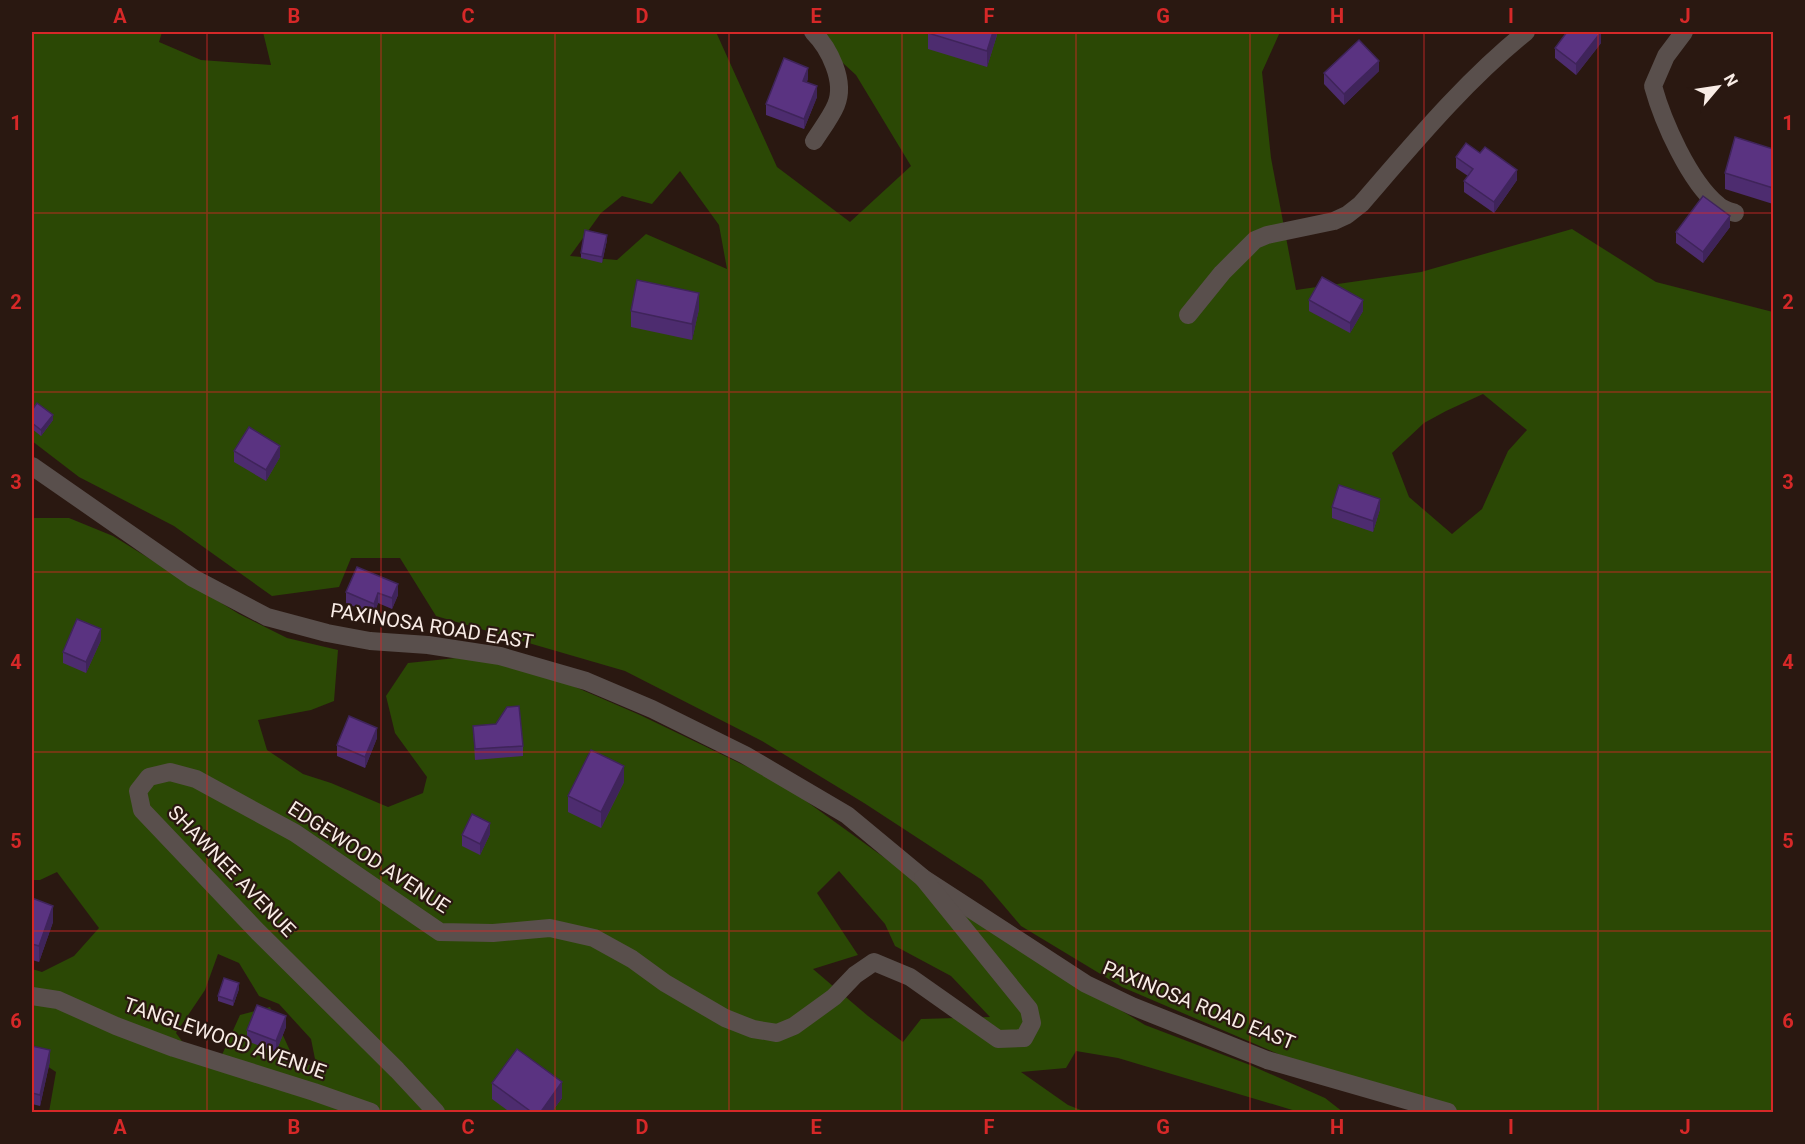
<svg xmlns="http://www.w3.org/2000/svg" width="1805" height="1144" font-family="Roboto,sans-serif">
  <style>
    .green { fill: #2b4805; fill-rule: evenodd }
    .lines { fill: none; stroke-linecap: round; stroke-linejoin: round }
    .minor { stroke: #594f4c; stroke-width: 18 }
    .wall { fill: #4d2c6f }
    .shaded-wall { fill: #3f245a }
    .building { fill: #5a3381; stroke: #3f245a; stroke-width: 1.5 }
    .grid { fill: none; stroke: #d62828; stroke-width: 1.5; stroke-opacity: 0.55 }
    .labels { text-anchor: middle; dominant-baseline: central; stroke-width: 4.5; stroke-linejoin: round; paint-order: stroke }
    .street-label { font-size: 20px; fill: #f9ece6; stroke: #2a1811 }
    .neatline { fill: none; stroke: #d62828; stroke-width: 2 }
    .grid-label { font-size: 20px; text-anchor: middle; font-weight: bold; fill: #d62828 }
  </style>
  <rect width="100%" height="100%" fill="#2a1811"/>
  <!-- green -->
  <g class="green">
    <path d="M32 32H162L159 42 201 60 271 65 263 32H716L777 167 850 222 911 166 856 75 809 32H1280L1262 72 1271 158 1296 290 1421 272 1572 229 1656 282 1773 312V1112H1435L1297 1062 1122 987 1021 926 982 880 864 803 762 741 625 671 436 616 400 558H351L339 587 272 596 174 526 79 477 32 441ZM680 171 719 225 727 269 646 234 617 260 570 256 601 213 622 196 652 204ZM1483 394 1527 430 1508 451 1482 509 1452 534 1409 497 1392 453 1424 423 1446 411Z"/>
    <path d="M32 518H69L113 536 239 614 287 638 338 650 334 701 311 710 258 720 267 750 303 774 331 783 388 807 423 793 427 777 395 733 386 696 408 663 456 658 509 664 573 686 640 715 781 783 914 879 1034 957 1145 1025 1250 1065 1325 1098 1343 1112H1299L1118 1058 1076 1051 1066 1068 1021 1072 1068 1105 1086 1112H49L56 1072 32 1056V969L42 972 74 956 99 928 57 872 40 880H32ZM839 871 885 924 895 946 951 976 990 1017 921 1019 903 1042 868 1016 813 969 858 955 817 893ZM218 954 239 963 259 996 279 1004 311 1039 316 1064 297 1066 270 1007 240 1015 221 1057 195 1059 176 1033 205 990Z"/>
  </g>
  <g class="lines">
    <!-- minor -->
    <g class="minor">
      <path d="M813 32C829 48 846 81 836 105 831 117 821 130 814 141"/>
      <path d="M1684 32 1666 56 1653 86C1663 122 1689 181 1718 205 1722 209 1729 211 1735 213"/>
      <path d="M1188 315 1222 273 1255 240 1267 235 1334 221 1347 215 1361 204C1413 144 1464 82 1526 32"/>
      <polyline points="32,466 193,578 267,617 327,633 370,641 428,645 500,656 586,681 652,709 745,755 847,815 923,878 1086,984 1132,1006 1267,1060 1448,1112"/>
      <polyline points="32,996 58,1000 116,1026 174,1048 314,1092 371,1112"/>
      <polyline points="436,1112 397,1070 258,932 142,810 138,791 149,777 170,772 196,779 295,833 440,932 493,933 550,928 594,938 632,959 665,983 725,1018 753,1029 777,1033 794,1026 834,997 855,975 874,962 910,977 998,1039 1024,1038 1032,1023 1029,1009 923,878"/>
    </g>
  </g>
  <!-- wall -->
  <g class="wall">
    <polygon points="997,32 997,35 987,67 928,49 928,33"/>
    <polygon points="1601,43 1576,75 1555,58 1555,48"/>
    <polygon points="1379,71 1344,105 1324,84 1324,73"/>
    <polygon points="808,78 807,82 817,97 804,129 766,115 766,104"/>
    <polygon points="1773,149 1773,204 1725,189 1725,173"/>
    <polygon points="1456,157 1517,180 1494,213 1464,192 1464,181 1468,176 1456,168"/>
    <polygon points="1730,227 1703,263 1676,243 1676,232"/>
    <polygon points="607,240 602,263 581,258 581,253"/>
    <polygon points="1309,300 1363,311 1350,333 1309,311"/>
    <polygon points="699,309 692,340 631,327 631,311"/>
    <polygon points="32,410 53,420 41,436 32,429"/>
    <polygon points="234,451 280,457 266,481 234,462"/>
    <polygon points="1332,507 1380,509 1373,532 1332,518"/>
    <polygon points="398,584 398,595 392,609 378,603 374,615 346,603 346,592"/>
    <polygon points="101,640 86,673 63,663 63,652"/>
    <polygon points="496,724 523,746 523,756 475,760 473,726"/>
    <polygon points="377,738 365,768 337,756 337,745"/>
    <polygon points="624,782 601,828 568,812 568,796"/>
    <polygon points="490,834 480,855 462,846 462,835"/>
    <polygon points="32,898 53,922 39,962 32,960"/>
    <polygon points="239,989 233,1006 218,1001 218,996"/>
    <polygon points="286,1027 276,1052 247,1041 247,1030"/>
    <polygon points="32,1046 50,1061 40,1106 32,1104"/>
    <polygon points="492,1083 562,1098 551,1113 511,1113 492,1099"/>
  </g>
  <!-- shaded-wall -->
  <g class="shaded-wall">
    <polygon points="993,32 997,32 997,35 987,67 987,51"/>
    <polygon points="1601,32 1601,43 1576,75 1576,64"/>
    <polygon points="1379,61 1379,71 1344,105 1344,94"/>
    <polygon points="808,68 808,78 803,92 803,81"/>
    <polygon points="817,86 817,97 804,129 804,119"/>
    <polygon points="1517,170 1517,180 1494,213 1494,202"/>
    <polygon points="1730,216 1730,227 1703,263 1703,252"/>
    <polygon points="607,235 607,240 602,263 602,257"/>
    <polygon points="699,293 699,309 692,340 692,324"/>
    <polygon points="1363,300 1363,311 1350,333 1350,323"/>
    <polygon points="53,415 53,420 41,436 41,430"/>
    <polygon points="280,446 280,457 266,481 266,470"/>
    <polygon points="1380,499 1380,509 1373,532 1373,521"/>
    <polygon points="398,584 398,595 392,609 392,598"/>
    <polygon points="378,593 378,603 374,615 374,604"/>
    <polygon points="101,629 101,640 86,673 86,662"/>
    <polygon points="377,728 377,738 365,768 365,757"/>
    <polygon points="624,766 624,782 601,828 601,812"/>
    <polygon points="490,823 490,834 480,855 480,844"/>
    <polygon points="53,906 53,922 39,962 39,946"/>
    <polygon points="239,983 239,989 233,1006 233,1001"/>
    <polygon points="286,1016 286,1027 276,1052 276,1041"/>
    <polygon points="50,1050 50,1061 40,1106 40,1095"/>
    <polygon points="562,1082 562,1098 551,1113 540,1113"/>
  </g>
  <!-- building -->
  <g class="building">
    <polygon points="929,32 993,32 987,51 928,33"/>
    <polygon points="1567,32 1601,32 1576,64 1555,48"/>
    <polygon points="1359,40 1379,61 1344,94 1324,73"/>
    <polygon points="784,58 808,68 803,81 817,86 804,119 766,104"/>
    <polygon points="1735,137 1773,149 1773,188 1725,173"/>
    <polygon points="1466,143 1480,153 1485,147 1517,170 1494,202 1464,181 1473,169 1456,157"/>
    <polygon points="1703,196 1730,216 1703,252 1676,232"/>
    <polygon points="585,230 607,235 602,257 581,253"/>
    <polygon points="1322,277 1363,300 1350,323 1309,300"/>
    <polygon points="637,280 699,293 692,324 631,311"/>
    <polygon points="37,403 53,415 41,430 32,423 32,410"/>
    <polygon points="249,427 280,446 266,470 234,451"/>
    <polygon points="1339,485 1380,499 1373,521 1332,507"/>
    <polygon points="357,567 398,584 392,598 378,593 374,604 346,592"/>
    <polygon points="77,619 101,629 86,662 63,652"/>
    <polygon points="519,706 523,746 475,749 473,726 496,724 507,707"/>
    <polygon points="349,716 377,728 365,757 337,745"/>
    <polygon points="591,750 624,766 601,812 568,796"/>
    <polygon points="472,814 490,823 480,844 462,835"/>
    <polygon points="32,898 53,906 39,946 32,944"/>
    <polygon points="224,978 239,983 233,1001 218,996"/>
    <polygon points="257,1005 286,1016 276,1041 247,1030"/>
    <polygon points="32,1046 50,1050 40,1095 32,1093"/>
    <polygon points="517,1049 562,1082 540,1113 533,1113 492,1083"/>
  </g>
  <!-- grid -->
  <path class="grid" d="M207 32V1112M381 32V1112M555 32V1112M729 32V1112M902 32V1112M1076 32V1112M1250 32V1112M1424 32V1112M1598 32V1112M32 213H1774M32 392H1774M32 572H1774M32 752H1774M32 931H1774"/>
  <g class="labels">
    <!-- street labels -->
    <g class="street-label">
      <text transform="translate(432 626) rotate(9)">PAXINOSA ROAD EAST</text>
      <text transform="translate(369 857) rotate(33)">EDGEWOOD AVENUE</text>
      <text transform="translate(232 871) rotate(46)">SHAWNEE AVENUE</text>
      <text transform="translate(1199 1005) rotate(22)">PAXINOSA ROAD EAST</text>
      <text transform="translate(225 1038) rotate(19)">TANGLEWOOD AVENUE</text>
    </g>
  </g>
  <!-- border -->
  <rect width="1805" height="1144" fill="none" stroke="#2a1811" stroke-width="66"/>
  <!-- north arrow -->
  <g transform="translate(1718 87) rotate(61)" stroke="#2a1811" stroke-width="4.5" paint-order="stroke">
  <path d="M0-4.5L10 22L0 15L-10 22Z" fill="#f9ece6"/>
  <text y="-9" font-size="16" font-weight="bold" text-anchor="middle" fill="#f9ece6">N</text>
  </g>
  <rect x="33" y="33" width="1739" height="1078" class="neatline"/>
  <g class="grid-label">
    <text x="120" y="23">A</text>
    <text x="294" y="23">B</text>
    <text x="468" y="23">C</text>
    <text x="642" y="23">D</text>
    <text x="816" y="23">E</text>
    <text x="989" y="23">F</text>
    <text x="1163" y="23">G</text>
    <text x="1337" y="23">H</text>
    <text x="1511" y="23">I</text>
    <text x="1685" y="23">J</text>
    <text x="16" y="130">1</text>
    <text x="1788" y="130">1</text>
    <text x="16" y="309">2</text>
    <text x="1788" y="309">2</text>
    <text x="16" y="489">3</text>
    <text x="1788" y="489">3</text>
    <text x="16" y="669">4</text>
    <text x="1788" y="669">4</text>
    <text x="16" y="848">5</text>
    <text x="1788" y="848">5</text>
    <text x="16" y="1028">6</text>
    <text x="1788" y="1028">6</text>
    <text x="120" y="1134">A</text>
    <text x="294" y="1134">B</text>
    <text x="468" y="1134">C</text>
    <text x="642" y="1134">D</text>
    <text x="816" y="1134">E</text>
    <text x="989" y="1134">F</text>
    <text x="1163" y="1134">G</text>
    <text x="1337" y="1134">H</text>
    <text x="1511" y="1134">I</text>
    <text x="1685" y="1134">J</text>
  </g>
</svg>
